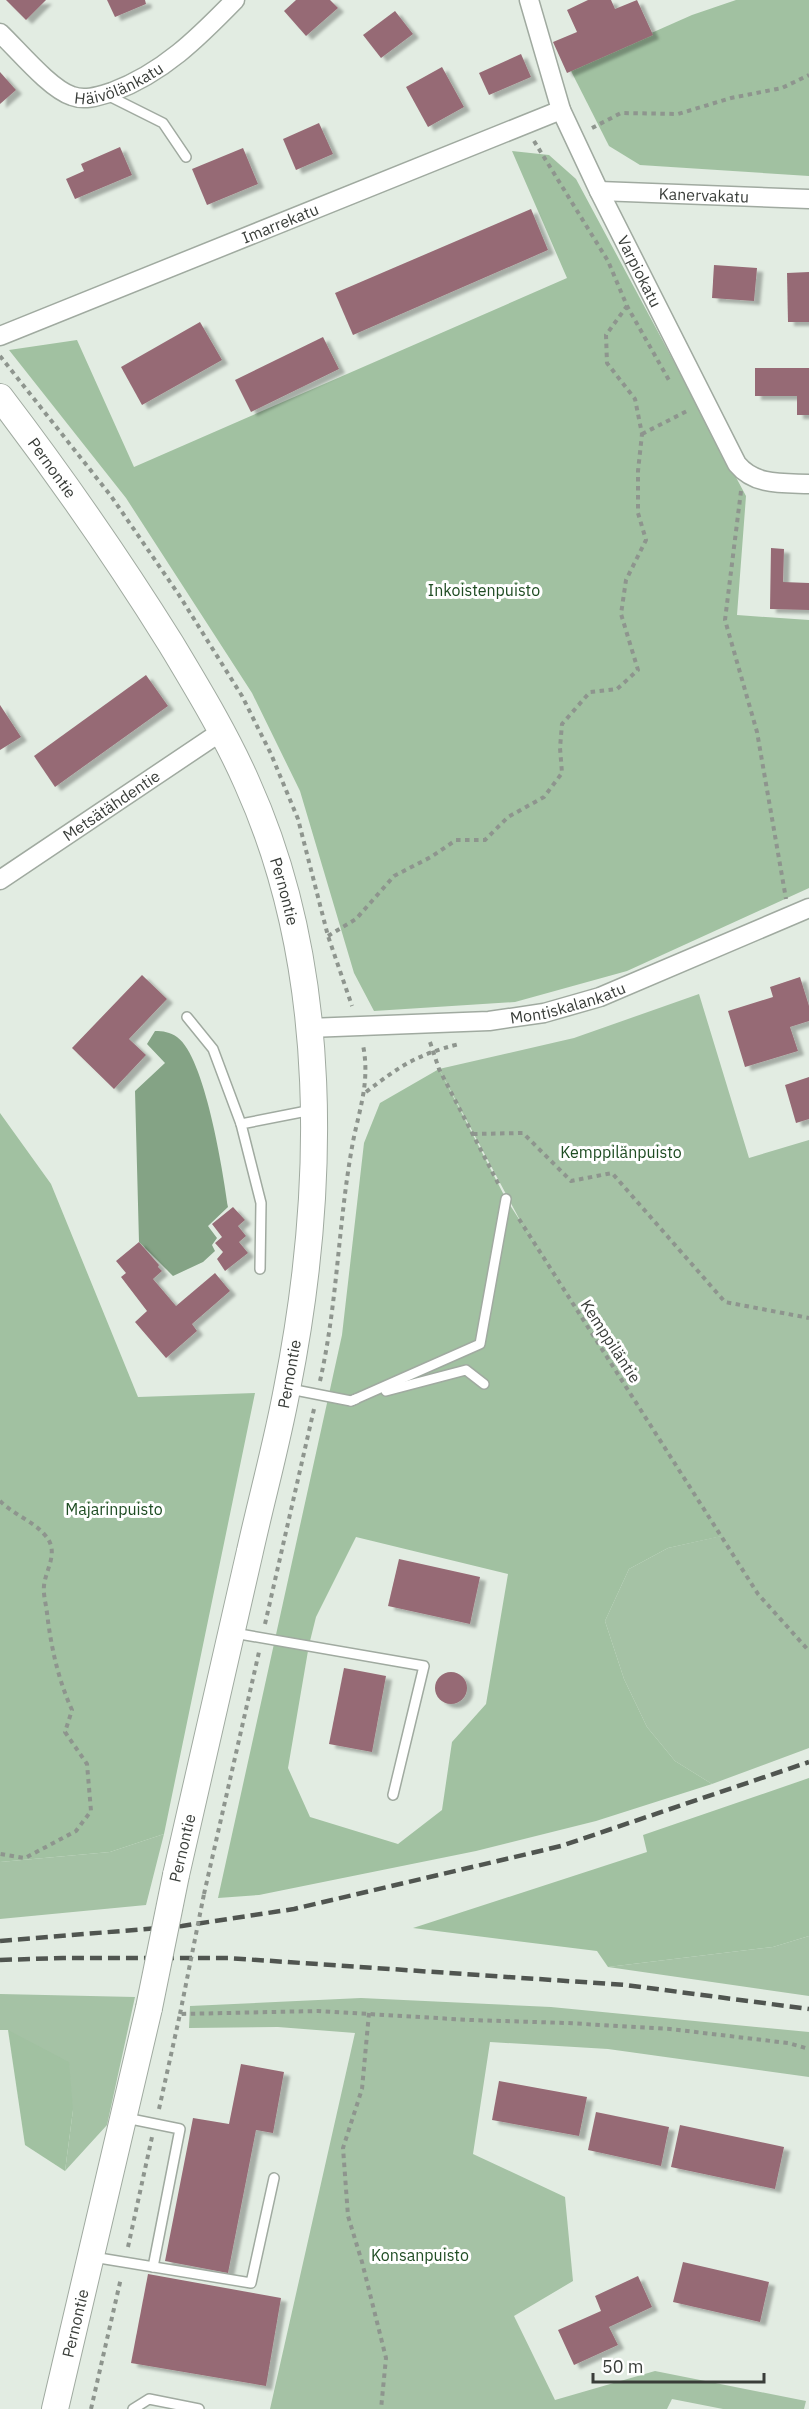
<svg xmlns="http://www.w3.org/2000/svg" width="809" height="2409" font-family="'IBM Plex Sans',sans-serif">
  <style>
    .green { fill: #a5c2a5 }
    .forest { fill: #a1c1a1; fill-rule: evenodd }
    .water { fill: #84a385 }
    .building { fill: #966b75; filter: url(#shadow) }
    .lines { fill: none; stroke-linecap: round; stroke-linejoin: round }
    .lane-casing { stroke: #a0aaa0; stroke-width: 12 }
    .street-casing { stroke: #a0aaa0; stroke-width: 21 }
    .secondary-casing { stroke: #a0aaa0; stroke-width: 28 }
    .path { stroke: #8e958e; stroke-width: 4; stroke-dasharray: 4.5 4.5; stroke-linecap: butt }
    .lane { stroke: #fff; stroke-width: 9 }
    .street { stroke: #fff; stroke-width: 18 }
    .secondary { stroke: #fff; stroke-width: 26 }
    .rail { stroke: #505550; stroke-width: 4.5; stroke-dasharray: 12 6; stroke-linecap: butt }
    .secondary-bridge-casing { stroke: #a0aaa0; stroke-width: 28; stroke-linecap: butt }
    .path-bridge { stroke: #8e958e; stroke-width: 4; stroke-dasharray: 4.5 4.5; stroke-linecap: butt }
    .secondary-bridge { stroke: #fff; stroke-width: 26 }
    .labels { text-anchor: middle; dominant-baseline: central; stroke-width: 6; stroke-linejoin: round; paint-order: stroke }
    .street-label { font-size: 16px; fill: #393d39; stroke: #fff }
    .park-label { font-size: 16px; fill: #1f4d23; stroke: #fff }
  </style>
  <defs>
    <filter id="shadow"><feDropShadow dx="6" dy="4" stdDeviation="1.5" flood-color="#0004"/></filter>
  </defs>
  <rect width="100%" height="100%" fill="#e2ece2"/>
  <!-- green -->
  <g class="green">
    <polygon points="699,994 749,1158 809,1140 809,1748 712,1784 675,1761 647,1727 624,1679 605,1621 629,1569 668,1548 721,1536 522,1224 439,1069 574,1038"/>
    <polygon points="164,1834 146,1905 0,1919 0,1862 110,1852"/>
    <polygon points="809,1936 809,1996 608,1967 773,1947"/>
    <polygon points="0,1994 135,1997 107,2125 65,2171 73,2110 8,2030 0,2030"/>
    <polygon points="361,1998 551,2007 809,2032 809,2077 608,2049 490,2042 473,2154 565,2197 573,2281 514,2316 555,2400 655,2371 806,2401 804,2409 723,2409 672,2399 667,2409 270,2409 355,2033 278,2027 189,2028 190,2006"/>
  </g>
  <!-- forest -->
  <g class="forest">
    <polygon points="736,0 809,0 809,176 640,165 609,146 570,69 692,15"/>
    <polygon points="512,151 549,155 576,179 746,496 737,615 809,620 809,888 627,971 515,1002 374,1011 354,973 300,791 252,693 126,498 9,350 77,340 134,467 567,278"/>
    <path d="M439 1069 506 1199 722 1536 668 1548 629 1569 605 1621 624 1679 647 1727 675 1761 712 1784 596 1821 476 1851 259 1895 218 1898 342 1335 364 1143 380 1103ZM356 1537 508 1574 486 1704 452 1742 442 1810 398 1844 310 1817 288 1768 309 1645 316 1617Z"/>
    <polygon points="0,1113 51,1184 138,1397 255,1393 164,1834 110,1852 0,1862"/>
    <polygon points="809,1778 809,1936 773,1947 608,1967 597,1951 413,1928 647,1852 643,1835"/>
    <polygon points="8,2030 69,2062 73,2110 65,2171 25,2145"/>
  </g>
  <!-- water -->
  <path class="water" d="M155 1031C163 1031 170 1032 177 1037 205 1057 223 1171 228 1207L208 1226 217 1238 212 1245 215 1251 203 1262 173 1276 139 1242 135 1091 165 1063 147 1044Z"/>
  <!-- building -->
  <g class="building">
    <polygon points="6,0 46,0 26,20"/>
    <polygon points="107,0 145,0 146,4 115,17"/>
    <polygon points="296,0 330,0 338,8 306,36 284,11"/>
    <polygon points="588,0 611,0 615,9 637,0 653,35 567,73 553,42 577,32 567,10"/>
    <polygon points="395,11 413,34 381,58 363,35"/>
    <polygon points="521,54 531,77 489,95 479,73"/>
    <polygon points="442,67 464,107 428,127 406,87"/>
    <polygon points="0,72 16,90 0,104"/>
    <polygon points="319,123 333,154 296,170 283,139"/>
    <polygon points="120,147 132,175 75,199 66,179 84,171 81,164"/>
    <polygon points="243,148 258,184 207,205 192,169"/>
    <polygon points="531,209 548,250 353,335 335,293"/>
    <polygon points="714,265 757,268 754,301 712,298"/>
    <polygon points="809,272 809,322 788,322 787,273"/>
    <polygon points="200,322 222,360 142,405 121,367"/>
    <polygon points="323,337 339,369 251,412 235,380"/>
    <polygon points="755,368 809,368 809,415 797,415 797,396 755,396"/>
    <polygon points="771,548 784,549 783,582 809,583 809,610 770,609"/>
    <polygon points="146,675 168,706 55,787 34,756"/>
    <polygon points="0,705 21,737 0,750"/>
    <polygon points="142,975 167,999 129,1039 146,1055 114,1089 72,1048"/>
    <polygon points="800,977 809,1006 809,1021 790,1027 798,1051 745,1067 728,1011 773,997 770,987"/>
    <polygon points="809,1077 809,1119 796,1123 785,1085"/>
    <polygon points="233,1207 245,1220 238,1226 246,1236 239,1242 248,1253 225,1271 217,1259 223,1252 215,1243 222,1237 212,1224"/>
    <polygon points="139,1242 159,1265 158,1267 162,1271 153,1279 176,1306 215,1273 230,1291 192,1324 197,1331 166,1358 135,1322 147,1311 121,1277 126,1273 116,1261"/>
    <polygon points="399,1559 480,1577 470,1624 388,1606"/>
    <polygon points="344,1668 386,1676 372,1752 329,1744"/>
    <circle cx="451" cy="1688" r="16"/>
    <polygon points="241,2064 284,2072 273,2133 256,2130 228,2273 165,2261 193,2118 229,2124"/>
    <polygon points="499,2081 587,2097 579,2136 492,2120"/>
    <polygon points="596,2112 669,2127 661,2166 588,2150"/>
    <polygon points="680,2125 784,2147 775,2189 671,2167"/>
    <polygon points="683,2262 769,2282 760,2322 673,2302"/>
    <polygon points="148,2274 281,2298 266,2386 131,2363"/>
    <polygon points="638,2276 652,2307 609,2327 618,2345 574,2365 558,2330 601,2311 595,2296"/>
  </g>
  <g class="lines">
    <!-- lane casing -->
    <g class="lane-casing">
      <g id="lane">
        <polyline points="107,95 163,123 186,157"/>
        <polyline points="187,1017 213,1049 241,1124"/>
        <polyline points="260,1269 261,1203 241,1124 312,1110"/>
        <polyline points="290,1389 351,1401 356,1399"/>
        <polyline points="386,1391 466,1370 484,1384"/>
        <polyline points="351,1401 480,1344 506,1199"/>
        <polyline points="234,1633 424,1666 393,1795"/>
        <polyline points="126,2118 180,2129 153,2267"/>
        <polyline points="93,2257 251,2283 274,2178"/>
        <polyline points="133,2409 149,2399 199,2409"/>
      </g>
    </g>
    <!-- street casing -->
    <g class="street-casing">
      <g id="street">
        <path id="s1" d="M529 0 561 110 599 191 737 464C755 486 783 483 809 484"/>
        <path id="s2" d="M0 33C18 50 50 89 72 96 85 101 99 96 112 92 163 73 198 38 235 0"/>
        <path id="s3" d="M599 191 809 199"/>
        <path id="s4" d="M0 336 561 110"/>
        <path id="s5" d="M0 880 222 731"/>
        <path id="s6" d="M309 1028 489 1021 544 1013 600 997 809 908"/>
      </g>
    </g>
    <!-- secondary casing -->
    <g class="secondary-casing">
      <g id="secondary">
        <path id="s7" d="M0 397C61 477 118 559 171 644 198 689 226 735 247 783 331 969 326 1192 287 1389 277 1443 262 1497 250 1551 225 1659 200 1767 176 1875"/>
        <path id="s8" d="M55 2409 149 2008"/>
      </g>
    </g>
    <!-- path -->
    <g class="path">
      <polyline points="592,128 621,113 678,114 731,98 782,88 809,75"/>
      <polyline points="534,141 608,261 627,306 670,382"/>
      <polyline points="0,356 111,496 179,595 242,696 271,754 298,819 328,936 352,1006"/>
      <polyline points="642,434 687,411"/>
      <polyline points="741,491 725,620 757,732 786,899"/>
      <polyline points="328,936 356,919 394,876 431,857 456,840 485,840 508,817 544,797 562,773 560,748 562,724 590,692 617,689 638,670 621,614 626,580 646,540 638,513 638,471 642,434 635,399 607,363 606,335 627,306"/>
      <polyline points="430,1042 439,1069 500,1187"/>
      <path d="M366 1092C400 1066 416 1055 459 1044"/>
      <polyline points="473,1134 523,1133 571,1181 612,1173 725,1302 809,1318"/>
      <polyline points="519,1219 758,1594 809,1651"/>
      <path d="M320 1381C337 1306 338 1229 351 1153 357 1114 371 1086 363 1045"/>
      <path d="M0 1501C13 1514 34 1522 44 1534 61 1551 45 1570 44 1586 43 1594 46 1604 47 1613 51 1647 58 1679 72 1710L65 1732 87 1764 91 1811 76 1831 25 1858 0 1854"/>
      <polyline points="265,1624 314,1409"/>
      <polyline points="204,1894 259,1652"/>
      <polyline points="369,2013 362,2089 343,2148 348,2216 362,2262 386,2358 381,2409"/>
      <polyline points="159,2109 180,2014 318,2011 470,2020 567,2023 670,2029 788,2043 809,2049"/>
      <polyline points="128,2247 152,2137"/>
      <polyline points="91,2409 121,2278"/>
    </g>
    <!-- lane -->
    <use href="#lane" class="lane"/>
    <!-- street -->
    <use href="#street" class="street"/>
    <!-- secondary -->
    <use href="#secondary" class="secondary"/>
    <!-- rail -->
    <g class="rail">
      <polyline points="0,1941 182,1926 294,1909 561,1846 809,1762"/>
      <polyline points="0,1960 63,1958 228,1958 626,1985 809,2009"/>
    </g>
    <!-- secondary-bridge casing -->
    <g class="secondary-bridge-casing">
      <polyline id="secondary-bridge" points="149,2008 176,1875"/>
    </g>
    <!-- path-bridge -->
    <polyline class="path-bridge" points="180,2014 204,1894"/>
    <!-- secondary-bridge -->
    <use href="#secondary-bridge" class="secondary-bridge"/>
  </g>
  <g class="labels">
    <!-- street labels -->
    <g class="street-label">
      <text stroke="none"><textPath href="#s2" startOffset="146">Häivölänkatu</textPath></text>
      <text stroke="none"><textPath href="#s3" startOffset="105">Kanervakatu</textPath></text>
      <text stroke="none"><textPath href="#s4" startOffset="302">Imarrekatu</textPath></text>
      <text stroke="none"><textPath href="#s1" startOffset="294">Varpiokatu</textPath></text>
      <text stroke="none"><textPath href="#s7" startOffset="88">Pernontie</textPath></text>
      <text stroke="none"><textPath href="#s5" startOffset="134">Metsätähdentie</textPath></text>
      <text stroke="none"><textPath href="#s7" startOffset="574">Pernontie</textPath></text>
      <text stroke="none"><textPath href="#s6" startOffset="261">Montiskalankatu</textPath></text>
      <text transform="translate(611 1341) rotate(57)">Kemppiläntie</text>
      <text transform="translate(289 1374) rotate(-80)">Pernontie</text>
      <text transform="translate(182 1848) rotate(-77)">Pernontie</text>
      <text stroke="none"><textPath href="#s8" startOffset="88">Pernontie</textPath></text>
    </g>
    <!-- park labels -->
    <g class="park-label">
      <text x="484" y="590">Inkoistenpuisto</text>
      <text x="621" y="1152">Kemppilänpuisto</text>
      <text x="114" y="1509">Majarinpuisto</text>
      <text x="420" y="2255">Konsanpuisto</text>
    </g>
  </g>
  <!-- scale -->
  <path d="M593 2373v9h171v-9" fill="none" stroke="#393d39" stroke-width="3"/>
  <text x="602" y="2373" font-size="18" fill="#393d39" stroke="#ffffff" stroke-width="4.5" paint-order="stroke">50 m</text>
</svg>
